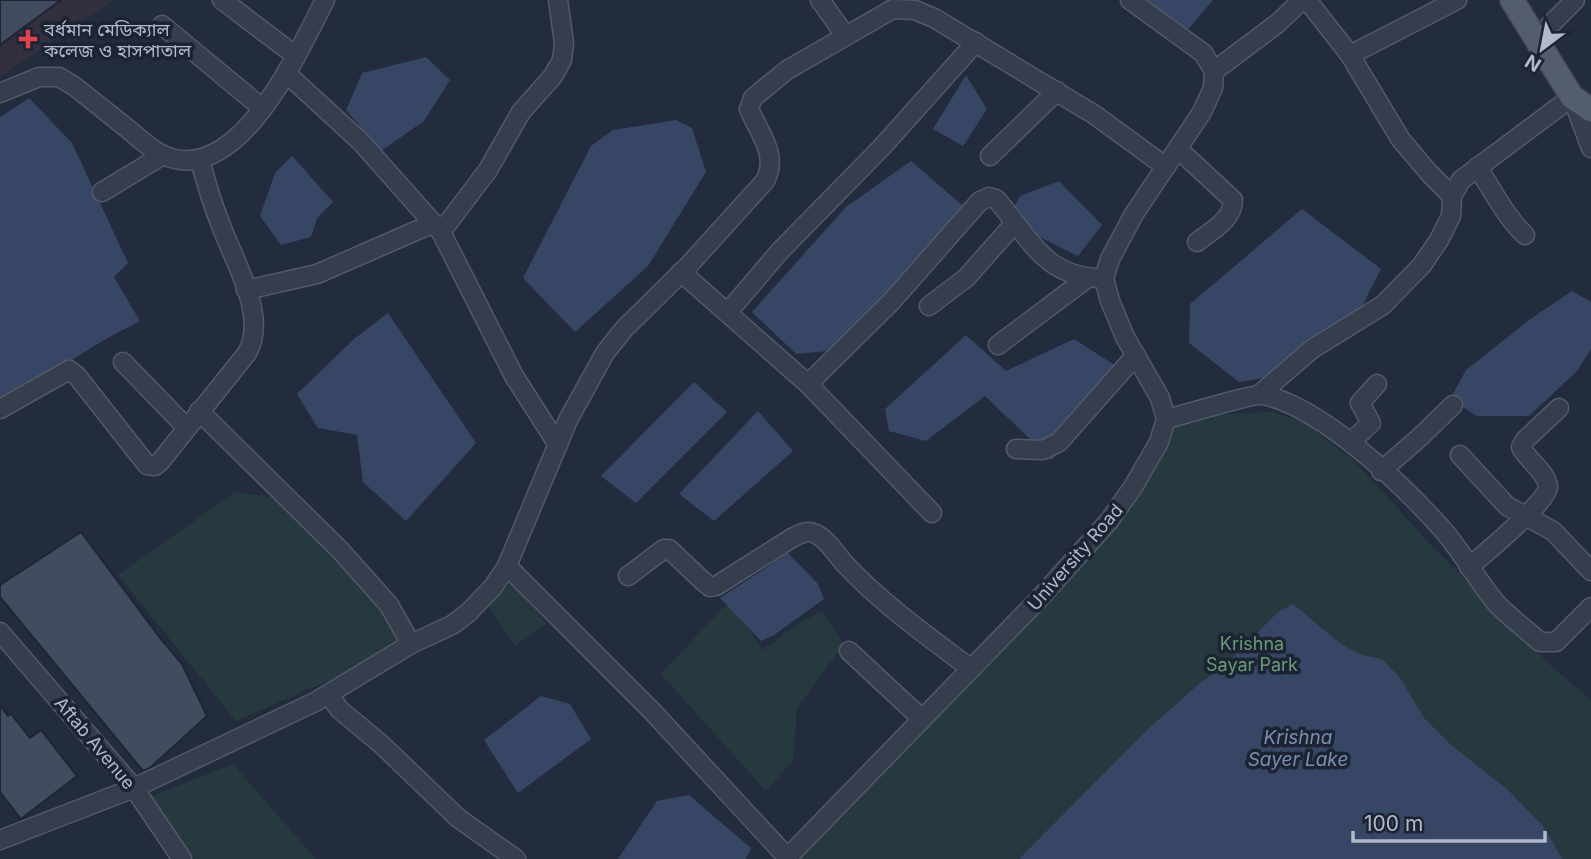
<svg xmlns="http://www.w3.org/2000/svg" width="1591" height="859" font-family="Inter,'Noto Sans Bengali',sans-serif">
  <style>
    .medical { fill: #322f3e }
    .green { fill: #25393e }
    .water { fill: #364664 }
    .building { fill: #414c5f; stroke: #1e2534; stroke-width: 2 }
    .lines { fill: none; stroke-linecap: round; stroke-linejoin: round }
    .minor-casing { stroke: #525968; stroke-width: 21 }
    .major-casing { stroke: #404756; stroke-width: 26 }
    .minor { stroke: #363e4d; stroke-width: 18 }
    .major { stroke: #545d6d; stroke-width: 23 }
    .health-dot { fill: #e0444e; stroke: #1c2332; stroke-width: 2.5 }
    .labels { text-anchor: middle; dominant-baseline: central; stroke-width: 7; stroke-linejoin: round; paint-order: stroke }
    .poi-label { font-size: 18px; fill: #b2b9c8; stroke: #1c2332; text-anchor: start }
    .street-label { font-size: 18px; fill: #b2b9c8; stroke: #1c2332 }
    .park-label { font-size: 18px; fill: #699a77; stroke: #1c2332 }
    .water-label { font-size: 19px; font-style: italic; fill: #798eb1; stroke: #1c2332 }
  </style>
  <rect width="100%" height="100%" fill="#232c3d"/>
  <!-- medical -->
  <polygon class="medical" points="0,0 114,0 0,77"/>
  <!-- green -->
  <g class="green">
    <polygon points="1272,412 1304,422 1355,462 1433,547 1548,663 1591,700 1591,859 786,859 1024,615 1177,416"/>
    <polygon points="235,492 279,498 387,608 402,649 236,721 118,575"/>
    <polygon points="511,583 547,623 515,646 487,605"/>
    <polygon points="729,601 763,650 796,625 822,611 844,644 797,708 793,761 766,791 661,674"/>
    <polygon points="233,764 316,859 194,859 149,797"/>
  </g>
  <!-- water -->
  <g class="water">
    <polygon points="1139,0 1213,0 1187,31"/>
    <polygon points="426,57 450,80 424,121 381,151 346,110 362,73"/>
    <polygon points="966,75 987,109 963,146 933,129"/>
    <polygon points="29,98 72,143 128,263 114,277 140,321 104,340 0,404 0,117"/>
    <polygon points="676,120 692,128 706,172 648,266 575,332 523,278 591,146 613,130"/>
    <polygon points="292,156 333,202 317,218 311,237 281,245 260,216 275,173"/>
    <polygon points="911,161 969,211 837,350 796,354 752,312 846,207"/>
    <polygon points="1059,181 1102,225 1078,256 1007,221 1020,196"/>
    <polygon points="1302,209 1381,269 1357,316 1282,375 1239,382 1189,343 1190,304"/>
    <polygon points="1572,291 1591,302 1591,349 1577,371 1529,416 1477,416 1450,399 1466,370 1529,320"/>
    <polygon points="388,313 476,443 406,521 363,482 357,435 318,428 297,394 354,339"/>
    <polygon points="966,335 1006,371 1074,339 1124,371 1052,460 985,396 926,441 889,431 885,409"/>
    <polygon points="694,382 727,412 636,503 601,476"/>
    <polygon points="758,411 793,451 714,521 679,494"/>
    <polygon points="788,553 818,584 824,599 774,635 761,641 720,598"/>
    <polygon points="1293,604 1341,644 1361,655 1382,659 1401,679 1424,718 1451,745 1507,789 1544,827 1562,859 1019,859 1149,728 1200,683 1224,666 1278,612"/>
    <polygon points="541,696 570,704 591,739 518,793 484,740"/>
    <polygon points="689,795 751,848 746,859 618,859 657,801"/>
  </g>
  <!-- building -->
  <g class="building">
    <polygon points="0,0 61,0 0,45"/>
    <polygon points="81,532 160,638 182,664 207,716 150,768 143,771 0,597 0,585"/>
    <polygon points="0,705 8,716 11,714 30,738 41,730 77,776 21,819 0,792"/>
  </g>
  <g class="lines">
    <!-- minor casing -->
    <g class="minor-casing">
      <g id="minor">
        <polyline points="222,0 296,56"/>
        <polyline points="820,0 845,35"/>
        <polyline points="1307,0 1350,55 1401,140 1430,174 1452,196"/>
        <polyline points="162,25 262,108"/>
        <polyline points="1537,38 1575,0"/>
        <polyline points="1350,55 1457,0"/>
        <polyline points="1214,71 1278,23 1302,0"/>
        <polyline points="286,73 361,142 441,232 514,376 558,445"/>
        <path d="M0 93 39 77H59L74 86C92 100 110 115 128 129 139 138 150 149 163 155 238 189 299 50 325 0"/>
        <path d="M1178 149 1233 200C1233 220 1211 231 1197 242"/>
        <polyline points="990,156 1057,91"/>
        <path d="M1477 167C1493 190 1504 215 1525 235"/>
        <polyline points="102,192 163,155"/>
        <polyline points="441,232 488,170 521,112 553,76 562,60 564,43 558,0"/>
        <polyline points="681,272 808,384 932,513"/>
        <polyline points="246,290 317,274 434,223"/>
        <polyline points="929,306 966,278 1014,224"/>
        <polyline points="728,312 780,251 882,147 976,42"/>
        <polyline points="998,345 1086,279"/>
        <polyline points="123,362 186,427"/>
        <path d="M808 384 891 302 980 201 989 197 996 199C1030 237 1044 279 1104 278"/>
        <polyline points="1260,394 1312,349 1383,305 1422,265 1439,240 1451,216 1452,196 1461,180 1572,97 1591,148"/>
        <path d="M0 409 69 370 77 376 147 465 155 466 160 462 247 353C268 317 235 263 222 228 213 206 206 183 200 160"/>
        <polyline points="199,411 340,550 389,605 411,644"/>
        <path d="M1166 419C1180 416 1254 393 1263 395 1322 407 1403 485 1443 530 1463 553 1477 580 1496 603 1509 617 1526 629 1540 642H1556L1591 607"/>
        <polyline points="1351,442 1371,423 1360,403 1377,384"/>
        <polyline points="1016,449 1043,450 1059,442 1136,355"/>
        <polyline points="1460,455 1507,506 1553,531 1591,571"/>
        <polyline points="1381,471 1419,438 1453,405"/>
        <polyline points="507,566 651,710 787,857"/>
        <path d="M1469 567C1482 556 1549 500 1548 487 1547 472 1527 460 1521 447L1525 440 1559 408"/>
        <path d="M628 576 664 549H669L705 583 710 587 716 586 792 538C798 535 806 530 813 533 825 536 836 554 844 563 881 603 927 636 970 668"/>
        <polyline points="0,632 134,788 182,859"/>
        <polyline points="849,651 922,719"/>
        <polyline points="329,695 340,710 381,744 458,818 516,859"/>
        <path d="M0 840 134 788 315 702 411 644 452 625 468 613 493 587 507 566 568 420 605 353 624 329 688 266 765 181C779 155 759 133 749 109L753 98 787 70 893 9 915 10 934 18 1095 115 1166 167"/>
        <polyline points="786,859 1038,600 1109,521 1133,487 1159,442 1166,419 1160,398 1125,337 1110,301 1104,278 1110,259 1134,214 1202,112 1213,88 1214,71 1203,53 1130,0"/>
      </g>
    </g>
    <!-- major casing -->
    <g class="major-casing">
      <polyline id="major" points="1512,0 1572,97 1591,110"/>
    </g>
    <!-- minor -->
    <use href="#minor" class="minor"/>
    <!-- major -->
    <use href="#major" class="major"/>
  </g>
  <!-- markers -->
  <path class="health-dot" d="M24.5 28.5h7v7h7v7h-7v7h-7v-7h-7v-7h7z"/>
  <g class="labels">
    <!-- poi labels -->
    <g class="poi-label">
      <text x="44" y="29">বর্ধমান মেডিক্যাল<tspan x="44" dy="21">কলেজ ও হাসপাতাল</tspan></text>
    </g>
    <!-- street labels -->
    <g class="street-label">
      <text transform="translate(1075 557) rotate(-49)">University Road</text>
      <text transform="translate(95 743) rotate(50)">Aftab Avenue</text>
    </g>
    <!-- park labels -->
    <g class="park-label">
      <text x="1252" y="643">Krishna<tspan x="1252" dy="21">Sayar Park</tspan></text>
    </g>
    <!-- water labels -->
    <g class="water-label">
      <text x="1298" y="737">Krishna<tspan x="1298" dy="22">Sayer Lake</tspan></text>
    </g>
  </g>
  <!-- north arrow -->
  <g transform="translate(1542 49) rotate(212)" stroke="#1c2332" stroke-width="5" paint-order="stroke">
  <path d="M0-5L12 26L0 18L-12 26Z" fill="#b2b9c8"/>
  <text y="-10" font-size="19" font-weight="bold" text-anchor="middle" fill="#b2b9c8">N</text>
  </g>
  <!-- scale -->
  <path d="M1353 831v10h192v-10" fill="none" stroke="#b2b9c8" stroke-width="3.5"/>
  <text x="1364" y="831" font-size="21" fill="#b2b9c8" stroke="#1c2332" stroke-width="5" paint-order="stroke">100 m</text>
</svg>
